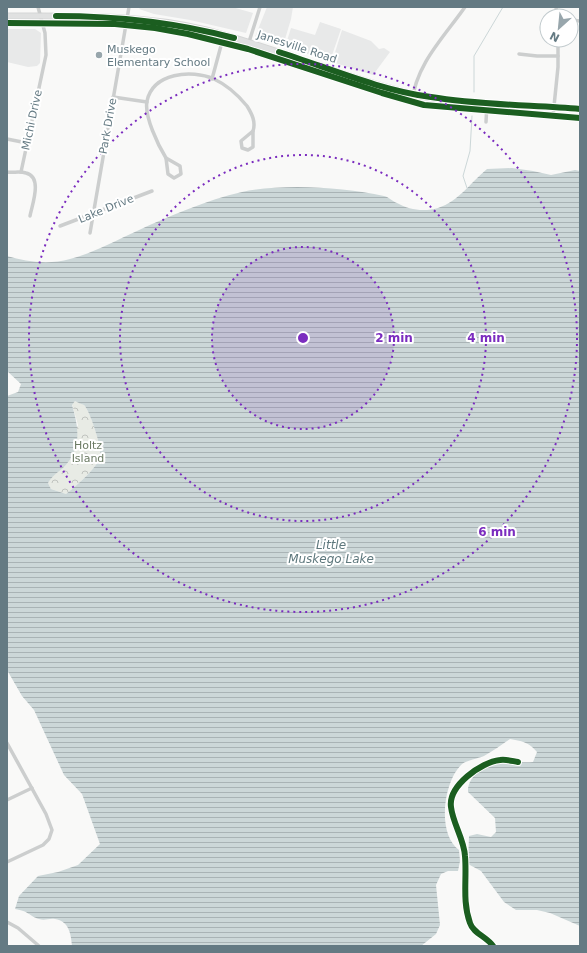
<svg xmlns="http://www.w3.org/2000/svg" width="587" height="953" font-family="'DejaVu Sans',sans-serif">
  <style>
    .built { fill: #e8e9e9 }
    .forest { fill: url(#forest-crowns) }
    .water { fill: url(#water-rules); fill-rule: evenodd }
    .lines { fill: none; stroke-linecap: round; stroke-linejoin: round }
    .stream { stroke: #ccd7d8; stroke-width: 1 }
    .secondary-casing { stroke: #d5d6d6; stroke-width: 7 }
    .minor { stroke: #cccece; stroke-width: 3.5 }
    .secondary { stroke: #e0e1e1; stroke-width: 5 }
    .cycleway-casing { stroke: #fff; stroke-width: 8 }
    .cycleway { stroke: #1b5e20; stroke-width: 6 }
    .ring { fill: none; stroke: #7b2cbf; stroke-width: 2; stroke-dasharray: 2 4 }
    .poi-dot { fill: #98a6ac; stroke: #fff; stroke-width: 1.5 }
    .labels { text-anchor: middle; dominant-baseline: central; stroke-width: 4; stroke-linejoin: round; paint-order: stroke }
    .street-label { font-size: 11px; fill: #647a83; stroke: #fff }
    .poi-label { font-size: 11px; fill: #647a83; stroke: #fff; text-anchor: start }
    .park-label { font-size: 11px; fill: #6b7a63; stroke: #fff }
    .water-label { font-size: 12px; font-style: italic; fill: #5e787d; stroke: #fff }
    .centre { fill: #7b2cbf; stroke: #fff; stroke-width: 2 }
    .ring-label { font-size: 12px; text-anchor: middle; font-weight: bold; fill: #7b2cbf; stroke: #fff; stroke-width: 4; stroke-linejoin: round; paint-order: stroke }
  </style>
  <defs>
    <pattern id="forest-crowns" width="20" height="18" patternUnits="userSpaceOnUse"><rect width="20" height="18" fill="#e8ebe5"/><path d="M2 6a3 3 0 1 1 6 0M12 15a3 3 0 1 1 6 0" fill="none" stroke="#c0c3bf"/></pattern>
    <pattern id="water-rules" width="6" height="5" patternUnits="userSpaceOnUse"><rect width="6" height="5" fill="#ccd7d8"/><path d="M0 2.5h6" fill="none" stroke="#a9b3b5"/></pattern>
  </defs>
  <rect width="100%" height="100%" fill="#f9f9f8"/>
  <!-- built -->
  <g class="built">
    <polygon points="141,7 232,7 253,13 246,33 190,20 154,14 139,9"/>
    <polygon points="267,7 293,7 291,19 283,46 255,37"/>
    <polygon points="320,22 341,29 330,61 285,47 291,28 315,35"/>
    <polygon points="7,29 35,29 41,33 40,63 37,66 28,67 7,62"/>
    <polygon points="342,30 371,41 379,49 384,48 390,52 373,75 332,62"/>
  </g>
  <!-- forest -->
  <path class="forest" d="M75 401C78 402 82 404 84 405 90 411 103 450 100 458 94 471 77 485 66 494L51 489 48 483 51 477 64 467 78 425 72 404Z"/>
  <!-- water -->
  <path class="water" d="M512 168 533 171 551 175 575 170 580 171V926L550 913 537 910H516L504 902 481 871 468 864 469 836 477 834 491 837 496 832 495 818 468 792C467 776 486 763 502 762 512 761 522 763 533 762L537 752C529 742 521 741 510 739 501 745 493 751 484 756 477 759 466 760 461 765 443 783 437 834 459 850L460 861 458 871H448L441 874 436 885 440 925 436 934 421 946H72C71 934 69 921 55 919 49 918 45 921 39 919 29 916 29 911 15 909L19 896 38 876 58 872 78 865 100 844 82 794 64 775 34 710 22 696 7 670V396L18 392 21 384 7 371V256C27 262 49 265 70 259 93 253 115 241 137 231 169 216 207 200 242 192 284 183 342 187 384 196 389 197 392 201 397 203 409 210 424 212 438 208 459 201 470 183 487 169ZM75 401C78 403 82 404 84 405 90 411 103 450 100 458 94 471 77 485 66 494L51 489 48 483C52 476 57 473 63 468 82 449 79 428 72 405Z"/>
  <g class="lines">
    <!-- stream -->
    <g class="stream">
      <polyline points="474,92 474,56 503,7"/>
      <polyline points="467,188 463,176 470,151 472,116"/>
    </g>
    <!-- secondary casing -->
    <g class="secondary-casing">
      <g id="secondary">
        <path d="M7 16C74 16 141 14 206 30 280 49 351 81 426 97 476 107 529 104 580 109"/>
        <polyline points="7,23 115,24 155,28 188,34 248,49 382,93 424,105 580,118"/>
      </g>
    </g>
    <!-- minor -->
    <g class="minor">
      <polyline points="556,7 557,16"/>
      <polyline points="571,20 580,21"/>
      <polyline points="249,42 260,7"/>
      <polyline points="519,54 537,56 558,56"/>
      <polyline points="212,79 222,42"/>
      <polyline points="113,97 147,102"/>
      <path d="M412 102C416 64 444 37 465 7"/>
      <polyline points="553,116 558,67 558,40"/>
      <polyline points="486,122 487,103"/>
      <polygon points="253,131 253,147 248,150 242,148 241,141"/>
      <polyline points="7,139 27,143"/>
      <path d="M166 158C158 145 144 116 147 101 153 73 191 69 214 79 227 85 238 95 247 106 252 114 256 122 253 131"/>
      <polygon points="166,158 180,166 181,174 174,178 168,174"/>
      <path d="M7 172C13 173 20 171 26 173 43 177 32 205 30 216"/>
      <polyline points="21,172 46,55 45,33 38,7"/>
      <polyline points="60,226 152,191"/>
      <polyline points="90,233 129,7"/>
      <polyline points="7,743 46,814 52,830 49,839 43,845 7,862"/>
      <polyline points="7,800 32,788"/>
      <polyline points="7,922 18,928 39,946"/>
      <path d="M493 946C487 937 473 933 470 923 462 901 467 879 465 856 464 839 453 824 451 807 448 786 481 762 500 760 506 759 512 761 518 762"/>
    </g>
    <!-- secondary -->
    <use href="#secondary" class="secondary"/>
    <!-- cycleway casing -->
    <g class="cycleway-casing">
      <g id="cycleway">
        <path d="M56 16C117 16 174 22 234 38"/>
        <polyline points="7,23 115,24 155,28 188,34 248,49 382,93 424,105 580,118"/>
        <path d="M279 52C329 68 379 90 431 97 480 105 531 105 580 109"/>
        <path d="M493 946C487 937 473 933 470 923 462 901 467 879 465 856 464 839 453 824 451 807 448 786 481 762 500 760 506 759 512 761 518 762"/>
      </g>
    </g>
    <!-- cycleway -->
    <use href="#cycleway" class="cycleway"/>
  </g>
  <!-- distance rings -->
  <circle cx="303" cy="338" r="91" fill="#7b2cbf" fill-opacity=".12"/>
  <g class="ring">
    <circle cx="303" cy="338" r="91"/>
    <circle cx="303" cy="338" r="183"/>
    <circle cx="303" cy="338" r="274"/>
  </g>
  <!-- markers -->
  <circle class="poi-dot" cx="99" cy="55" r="4"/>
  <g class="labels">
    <!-- street labels -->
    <g class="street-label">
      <text transform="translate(297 47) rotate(18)">Janesville Road</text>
      <text transform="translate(32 120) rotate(-78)">Michi Drive</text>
      <text transform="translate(108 126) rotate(-80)">Park Drive</text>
      <text transform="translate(106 209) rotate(-22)">Lake Drive</text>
    </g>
    <!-- poi labels -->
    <g class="poi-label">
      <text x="107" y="49">Muskego<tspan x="107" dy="13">Elementary School</tspan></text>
    </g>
    <!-- park labels -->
    <g class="park-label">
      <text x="88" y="445">Holtz<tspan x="88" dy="13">Island</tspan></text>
    </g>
    <!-- water labels -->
    <g class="water-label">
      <text x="331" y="545">Little<tspan x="331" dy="14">Muskego Lake</tspan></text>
    </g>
  </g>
  <circle cx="303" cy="338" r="6" class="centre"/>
  <g class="ring-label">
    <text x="394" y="342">2 min</text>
    <text x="486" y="342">4 min</text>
    <text x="497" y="536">6 min</text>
  </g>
  <!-- border -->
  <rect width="587" height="953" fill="none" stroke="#647a83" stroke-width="16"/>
  <!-- north arrow -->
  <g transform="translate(559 28) rotate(207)"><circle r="19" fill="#ffffff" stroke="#c1cacd"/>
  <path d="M0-3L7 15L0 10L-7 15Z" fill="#98a6ac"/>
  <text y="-6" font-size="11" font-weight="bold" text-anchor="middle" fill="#647a83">N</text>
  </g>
</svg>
